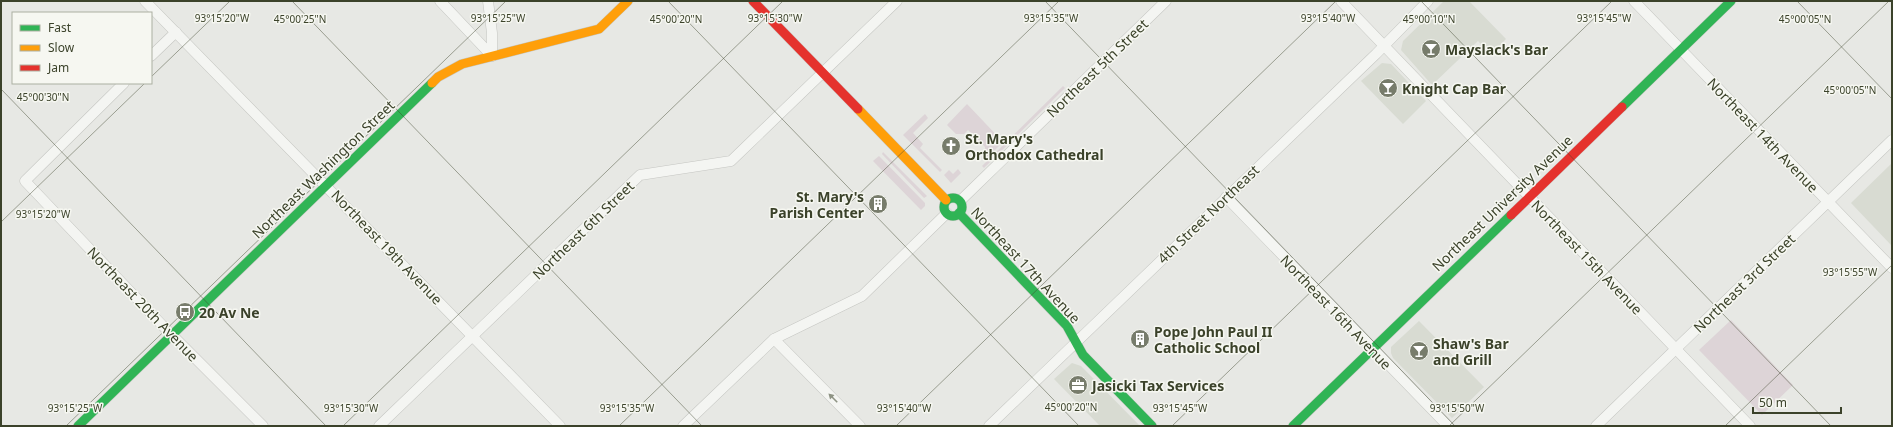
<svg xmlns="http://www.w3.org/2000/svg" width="1893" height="427" font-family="'Noto Sans',sans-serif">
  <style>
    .built { fill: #d8dbd2 }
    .green { fill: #ddd4d7 }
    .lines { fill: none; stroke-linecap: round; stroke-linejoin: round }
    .street-casing { stroke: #c5c6c2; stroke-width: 11 }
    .fast-casing { stroke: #c5c6c2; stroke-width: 10 }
    .slow-casing { stroke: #c5c6c2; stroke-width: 10 }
    .jam-casing { stroke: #c5c6c2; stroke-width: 10 }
    .street { stroke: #f4f5f2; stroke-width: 10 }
    .fast { stroke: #30b455; stroke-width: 9 }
    .slow { stroke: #ff9f0a; stroke-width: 9 }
    .jam { stroke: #e5322d; stroke-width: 9 }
    .oneway { fill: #8e9384 }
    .ticks { fill: none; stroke: #3b422a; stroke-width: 1; stroke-opacity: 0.45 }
    .labels { text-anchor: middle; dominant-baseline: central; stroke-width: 3; stroke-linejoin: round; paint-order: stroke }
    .poi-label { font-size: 14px; font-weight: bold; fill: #3b422a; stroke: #f6f7f1; text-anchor: start }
    .street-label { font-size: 14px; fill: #3b422a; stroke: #f6f7f1 }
    .ticks-label { font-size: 10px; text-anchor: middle; fill: #3b422a; stroke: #f6f7f1; stroke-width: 3; stroke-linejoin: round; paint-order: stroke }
  </style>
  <rect width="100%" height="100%" fill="#e7e8e4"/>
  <!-- built -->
  <g class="built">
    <polygon points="1444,1 1469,1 1506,39 1491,54 1478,41 1432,85 1401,50 1403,41"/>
    <polygon points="1382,63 1391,64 1426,101 1403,124 1361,81"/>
    <polygon points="1892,163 1892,246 1851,203"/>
    <polygon points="1419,321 1484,387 1452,418 1393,358 1391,353 1391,347"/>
    <polygon points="1072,363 1081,366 1140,426 1100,426 1054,379"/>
  </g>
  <!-- green -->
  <g class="green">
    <polygon points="1063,86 1065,88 984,168 982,166"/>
    <polygon points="967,104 1003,142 986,159 985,147 968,130 964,134 956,134 947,125"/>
    <polygon points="925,114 928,118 913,133 923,144 920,148 942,170 940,172 903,135"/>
    <polygon points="883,152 927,196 924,198 882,154"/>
    <polygon points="879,156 925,203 925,206 921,210 873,161"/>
    <polygon points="958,169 961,173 951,183 944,175 949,170 953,174"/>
    <polygon points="1731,320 1793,385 1762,415 1699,350"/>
  </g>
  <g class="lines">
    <!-- street casing -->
    <g class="street-casing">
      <g id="street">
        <polyline points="145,1 560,426"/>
        <polyline points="440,1 492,56"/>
        <polyline points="488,1 492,33 492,56"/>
        <polyline points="1341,1 1750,426"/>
        <polyline points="1634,1 1892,268"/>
        <polyline points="151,56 176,32"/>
        <polyline points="124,83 25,181 162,325 263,426"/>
        <polyline points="1226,197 1448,426"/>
        <polyline points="960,201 1166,1"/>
        <polyline points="774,339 860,426"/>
        <polyline points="379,426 640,175 731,161 897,1"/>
        <polyline points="683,426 774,339 862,296 947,213"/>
        <polyline points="989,426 1376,54 1428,1"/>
        <polyline points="1596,426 1892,140"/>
      </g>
    </g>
    <!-- fast casing -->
    <g class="fast-casing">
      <g id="fast">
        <polyline points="1622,107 1731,1"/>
        <circle cx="953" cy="207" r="9"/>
        <polyline points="959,213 1067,326 1083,355 1152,426"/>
        <polyline points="78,426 432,83"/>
        <polyline points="1293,426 1511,215"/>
      </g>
    </g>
    <!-- slow casing -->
    <g class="slow-casing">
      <g id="slow">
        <polyline points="432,83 438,77 462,64 599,29 628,1"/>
        <polyline points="858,109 946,200"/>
      </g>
    </g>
    <!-- jam casing -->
    <g class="jam-casing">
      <g id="jam">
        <polyline points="753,1 858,109"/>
        <polyline points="1511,215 1622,107"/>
      </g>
    </g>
    <!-- street -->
    <use href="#street" class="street"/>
    <!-- fast -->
    <use href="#fast" class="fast"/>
    <!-- slow -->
    <use href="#slow" class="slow"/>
    <!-- jam -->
    <use href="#jam" class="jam"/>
  </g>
  <!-- one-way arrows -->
  <defs><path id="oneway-solid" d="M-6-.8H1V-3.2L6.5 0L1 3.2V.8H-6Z"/></defs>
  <use class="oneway" href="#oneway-solid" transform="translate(833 398) rotate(-135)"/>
  <!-- ticks -->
  <path class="ticks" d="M292 1 702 426M668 1 1079 426M1045 1 1455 426M1421 1 1831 426M1797 1 1892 99M151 77 230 1M1 89 326 426M1 222 145 83M66 426 506 1M343 426 783 1M619 426 1059 1M896 426 1336 1M1172 426 1612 1M1449 426 1889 1M1725 426 1892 265"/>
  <!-- icons -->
  <defs>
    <g id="bar-disc" transform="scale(1)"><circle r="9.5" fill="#777c6b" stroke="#f6f7f1"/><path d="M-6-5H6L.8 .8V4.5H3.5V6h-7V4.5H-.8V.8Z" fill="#fff"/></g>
    <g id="church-disc" transform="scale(1)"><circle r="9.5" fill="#777c6b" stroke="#f6f7f1"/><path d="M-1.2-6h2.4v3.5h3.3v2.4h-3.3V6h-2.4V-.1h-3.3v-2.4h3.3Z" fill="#fff"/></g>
    <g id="building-disc" transform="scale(1)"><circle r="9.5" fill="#777c6b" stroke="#f6f7f1"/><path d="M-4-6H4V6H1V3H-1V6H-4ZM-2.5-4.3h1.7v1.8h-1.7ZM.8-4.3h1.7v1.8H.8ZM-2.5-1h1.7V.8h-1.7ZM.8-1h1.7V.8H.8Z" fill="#fff"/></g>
    <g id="bus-disc" transform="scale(1)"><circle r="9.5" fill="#777c6b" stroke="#f6f7f1"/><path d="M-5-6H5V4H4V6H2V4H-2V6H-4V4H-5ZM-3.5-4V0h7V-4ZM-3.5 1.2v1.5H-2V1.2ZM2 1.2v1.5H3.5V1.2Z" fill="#fff"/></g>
    <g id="office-disc" transform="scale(1)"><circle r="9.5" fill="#777c6b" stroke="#f6f7f1"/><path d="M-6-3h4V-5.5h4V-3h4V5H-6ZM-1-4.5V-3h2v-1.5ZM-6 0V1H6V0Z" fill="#fff"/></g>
  </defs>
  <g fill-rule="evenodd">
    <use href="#bar-disc" x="1431" y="49"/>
    <use href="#bar-disc" x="1388" y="88"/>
    <use href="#church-disc" x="951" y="146"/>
    <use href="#building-disc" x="878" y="204"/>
    <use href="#bus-disc" x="185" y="312"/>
    <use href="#building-disc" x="1140" y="339"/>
    <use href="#bar-disc" x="1419" y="351"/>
    <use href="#office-disc" x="1078" y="385"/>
  </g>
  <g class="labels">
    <!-- poi labels -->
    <g class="poi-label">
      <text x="1445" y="49">Mayslack's Bar</text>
      <text x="1402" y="88">Knight Cap Bar</text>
      <text x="965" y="138">St. Mary's<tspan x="965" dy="16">Orthodox Cathedral</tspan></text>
      <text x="864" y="196" text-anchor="end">St. Mary's<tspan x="864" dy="16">Parish Center</tspan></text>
      <text x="199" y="312">20 Av Ne</text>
      <text x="1154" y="331">Pope John Paul II<tspan x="1154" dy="16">Catholic School</tspan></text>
      <text x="1433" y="343">Shaw's Bar<tspan x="1433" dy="16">and Grill</tspan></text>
      <text x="1092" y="385">Jasicki Tax Services</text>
    </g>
    <!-- street labels -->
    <g class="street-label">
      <text transform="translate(1097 68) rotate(-44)">Northeast 5th Street</text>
      <text transform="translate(1763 135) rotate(46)">Northeast 14th Avenue</text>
      <text transform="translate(323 169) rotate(-44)">Northeast Washington Street</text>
      <text transform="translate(1502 203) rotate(-44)">Northeast University Avenue</text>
      <text transform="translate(1208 214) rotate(-44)">4th Street Northeast</text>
      <text transform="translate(583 230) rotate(-44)">Northeast 6th Street</text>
      <text transform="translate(387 247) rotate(46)">Northeast 19th Avenue</text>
      <text transform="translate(1587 257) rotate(46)">Northeast 15th Avenue</text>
      <text transform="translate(1026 265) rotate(47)">Northeast 17th Avenue</text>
      <text transform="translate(1744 283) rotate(-44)">Northeast 3rd Street</text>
      <text transform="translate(143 304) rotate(46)">Northeast 20th Avenue</text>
      <text transform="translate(1336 312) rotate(46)">Northeast 16th Avenue</text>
    </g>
  </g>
  <g class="ticks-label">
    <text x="222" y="22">93°15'20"W</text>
    <text x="498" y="22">93°15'25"W</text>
    <text x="775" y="22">93°15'30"W</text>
    <text x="1051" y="22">93°15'35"W</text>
    <text x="1328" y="22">93°15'40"W</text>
    <text x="1604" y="22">93°15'45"W</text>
    <text x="300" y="23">45°00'25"N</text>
    <text x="676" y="23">45°00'20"N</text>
    <text x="1429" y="23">45°00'10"N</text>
    <text x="1805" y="23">45°00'05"N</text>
    <text x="1850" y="94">45°00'05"N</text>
    <text x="43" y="101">45°00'30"N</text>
    <text x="43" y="218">93°15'20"W</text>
    <text x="1850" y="276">93°15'55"W</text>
    <text x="1071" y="411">45°00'20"N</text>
    <text x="75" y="412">93°15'25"W</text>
    <text x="351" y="412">93°15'30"W</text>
    <text x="627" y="412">93°15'35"W</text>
    <text x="904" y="412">93°15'40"W</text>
    <text x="1180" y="412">93°15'45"W</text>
    <text x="1457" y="412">93°15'50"W</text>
  </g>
  <!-- border -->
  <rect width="1893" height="427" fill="none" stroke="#3b422a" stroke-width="4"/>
  <!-- legend -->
  <rect x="12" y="12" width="140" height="72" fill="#f6f7f1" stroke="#abafa1"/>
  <rect x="20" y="25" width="20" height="6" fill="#30b455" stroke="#abafa1"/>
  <text x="48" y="32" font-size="12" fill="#3b422a">Fast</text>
  <rect x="20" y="45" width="20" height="6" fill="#ff9f0a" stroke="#abafa1"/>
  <text x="48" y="52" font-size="12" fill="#3b422a">Slow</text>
  <rect x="20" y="65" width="20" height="6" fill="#e5322d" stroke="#abafa1"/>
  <text x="48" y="72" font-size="12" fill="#3b422a">Jam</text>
  <!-- scale -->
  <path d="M1753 407v6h88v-6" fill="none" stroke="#3b422a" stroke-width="2"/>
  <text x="1759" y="407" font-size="12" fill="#3b422a" stroke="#f6f7f1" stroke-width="3" paint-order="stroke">50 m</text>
</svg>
